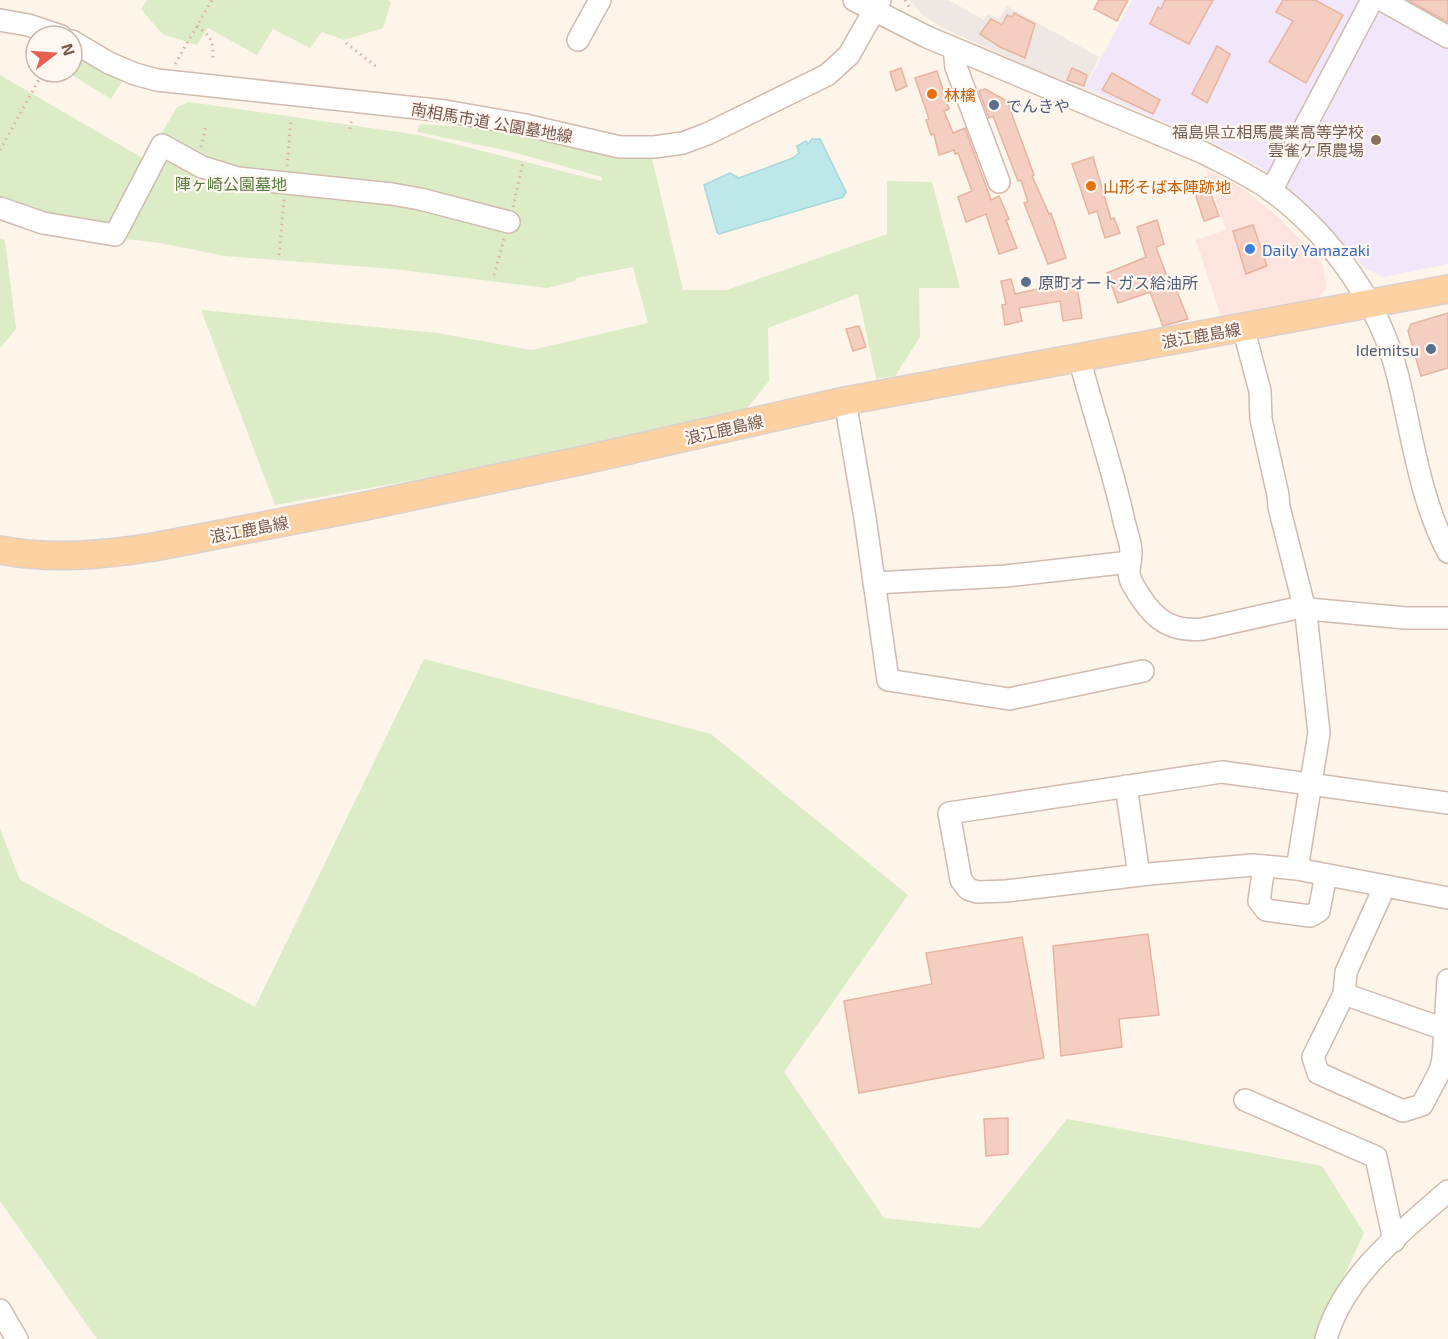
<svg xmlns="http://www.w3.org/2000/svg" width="1448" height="1339" font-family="'Exo 2','Noto Sans JP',sans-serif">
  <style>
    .commercial { fill: #fee4de }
    .industrial { fill: #efe7e3 }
    .education { fill: #f1e6fa }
    .green { fill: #dbecc7 }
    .water { fill: #bde7e8; stroke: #a3d8db; stroke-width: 1.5 }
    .building { fill: #f4cfc1; stroke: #e7b3a1; stroke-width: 1.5 }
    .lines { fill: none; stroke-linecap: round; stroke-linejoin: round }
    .minor-casing { stroke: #d1baae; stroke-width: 24 }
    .major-casing { stroke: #dad0cd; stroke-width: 30 }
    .path { stroke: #dab2a3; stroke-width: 3; stroke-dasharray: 1.5 4.5; stroke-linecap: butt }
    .minor { stroke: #fff; stroke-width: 21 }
    .major { stroke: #fdd1a2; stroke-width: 27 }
    .food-dot { fill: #e8710a; stroke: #fff8f2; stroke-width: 2 }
    .service-dot { fill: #5c6f8a; stroke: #fff8f2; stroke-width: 2 }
    .education-dot { fill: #8d6e63; stroke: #fff8f2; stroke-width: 2 }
    .shop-dot { fill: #3f7fe0; stroke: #fff8f2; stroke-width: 2 }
    .labels { text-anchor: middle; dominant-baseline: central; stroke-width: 4.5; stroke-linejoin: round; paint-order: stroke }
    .food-label { font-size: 16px; fill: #c56008; stroke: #fff8f2; text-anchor: start }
    .service-label { font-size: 16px; fill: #4e5e75; stroke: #fff8f2; text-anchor: start }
    .street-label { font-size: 16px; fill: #7a574c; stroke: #fff8f2 }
    .education-label { font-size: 16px; fill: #785e54; stroke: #fff8f2; text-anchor: end }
    .park-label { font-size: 16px; fill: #587a40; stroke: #fff8f2 }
    .shop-label { font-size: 16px; fill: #366cbe; stroke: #fff8f2; text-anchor: start }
  </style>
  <rect width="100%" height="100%" fill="#fdf4ea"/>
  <!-- commercial -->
  <polygon class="commercial" points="1206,170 1240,187 1256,199 1279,218 1318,258 1323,265 1326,283 1325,290 1318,298 1309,304 1222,320 1196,240 1226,230"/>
  <!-- industrial -->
  <polygon class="industrial" points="910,0 948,0 984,20 988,14 999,19 1007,6 1099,57 1084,88 1048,75 945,29 922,15"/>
  <!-- education -->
  <g class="education">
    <polygon points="1132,0 1364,0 1272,176 1243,157 1218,145 1085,88"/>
    <polygon points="1378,0 1448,0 1448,264 1383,277 1365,268 1316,212 1281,182"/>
  </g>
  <!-- green -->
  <g class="green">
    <polygon points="147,0 388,0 391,2 383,28 344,40 322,32 310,48 273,29 257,55 208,28 197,45 162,34 141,9"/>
    <polygon points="72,52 123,80 111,99 67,72 72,72"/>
    <polygon points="0,75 146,160 177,107 189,102 419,135 601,181 602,177 509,151 417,132 420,124 644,138 652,158 683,290 727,290 887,234 887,181 932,182 960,288 919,288 920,337 895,376 876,379 858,294 768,328 769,381 744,412 498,465 275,505 201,310 437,333 532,350 648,323 633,267 576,278 575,281 547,288 394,269 225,256 160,243 81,234 0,217"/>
    <polygon points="0,238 5,240 16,329 0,348"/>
    <polygon points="424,659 711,734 908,895 784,1072 884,1218 980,1228 1067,1119 1322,1166 1364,1233 1315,1339 97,1339 0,1201 0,829 20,880 255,1007"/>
  </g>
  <!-- water -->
  <polygon class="water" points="812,139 820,139 846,192 843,197 719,234 717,232 704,185 730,173 739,178 793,158 799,153 797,146 806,141 808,144"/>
  <!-- building -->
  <g class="building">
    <polygon points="1099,0 1128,0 1117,21 1094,9"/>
    <polygon points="1165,0 1213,0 1189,44 1150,24 1158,7 1161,9"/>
    <polygon points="1283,0 1315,0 1343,15 1306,83 1269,62 1293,21 1276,12"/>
    <polygon points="1408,0 1448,0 1448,22 1442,19"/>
    <polygon points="1014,13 1035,24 1025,58 1000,47 980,34 991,19 1002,25 1007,15 1012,17"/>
    <polygon points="1217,46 1230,54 1207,103 1192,94"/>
    <polygon points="901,68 907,86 896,91 890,72"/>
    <polygon points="1072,68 1087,75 1084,86 1067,80"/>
    <polygon points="937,71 949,109 944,111 953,133 965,128 991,200 999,196 1009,219 1006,220 1017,248 999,254 986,214 966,222 958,197 972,191 958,153 955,154 954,150 939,155 934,134 931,135 926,120 929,119 915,78"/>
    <polygon points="1112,73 1160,100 1153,114 1102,90"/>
    <polygon points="985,89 1007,101 1034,175 1032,176 1049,214 1051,213 1066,258 1048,264 1024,203 1028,202 1021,180 1018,181 993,116 989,118 979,91"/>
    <polygon points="1093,157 1111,219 1114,218 1120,233 1105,238 1097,211 1089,214 1072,164"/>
    <polygon points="1205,178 1219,216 1204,221 1193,187"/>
    <polygon points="1157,220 1164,244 1156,247 1172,290 1176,289 1188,319 1163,326 1150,292 1118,303 1107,273 1146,257 1137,227"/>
    <polygon points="1253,225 1267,266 1246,274 1233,231"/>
    <polygon points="1011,279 1015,294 1076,281 1082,318 1063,321 1060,301 1019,308 1022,321 1005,325 1002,305 1006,304 1001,281"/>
    <polygon points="1448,313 1448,368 1421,376 1408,331 1411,324"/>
    <polygon points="859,326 866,347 853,351 846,329"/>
    <polygon points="1148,934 1159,1015 1119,1019 1122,1047 1061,1056 1053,946"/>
    <polygon points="1022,937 1044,1058 859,1093 844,1001 932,984 926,953"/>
    <polygon points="1008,1118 1008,1154 986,1156 984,1119"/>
  </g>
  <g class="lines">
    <!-- minor casing -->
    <g class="minor-casing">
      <g id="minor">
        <path d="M854 0 927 37 1204 153C1227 165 1251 176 1272 191 1331 235 1381 305 1398 377 1412 434 1420 500 1448 552"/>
        <polyline points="1382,0 1448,37"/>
        <polyline points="0,20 28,25 61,36"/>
        <polyline points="578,40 600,0"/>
        <polyline points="72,41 109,63 135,74 157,80 445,111 525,125 620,147 654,147 683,143 707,134 827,75 849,55 880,0"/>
        <polyline points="954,49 956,67 999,182"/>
        <polyline points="1271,191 1372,0"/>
        <polyline points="0,208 43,223 115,235 162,145 202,167 238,178 392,194 420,199 509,222"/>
        <polyline points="1243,327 1260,391 1261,419 1278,495 1279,507 1306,614 1319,733 1297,869"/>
        <path d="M1079 357C1093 412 1112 466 1124 521 1126 531 1131 542 1131 552 1131 564 1126 572 1132 583 1149 614 1166 633 1203 629L1297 608 1406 618H1448"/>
        <polyline points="845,401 865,518 888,680 1009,699 1143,671"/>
        <polyline points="874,583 1006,576 1130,562"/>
        <polyline points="1126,786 1139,875"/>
        <polyline points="1448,803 1222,772 949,813 961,880 968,889 977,892 1006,891 1149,874 1253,865 1297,869 1448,898"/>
        <polyline points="1264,866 1259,901 1266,910 1310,916 1319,911 1326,875"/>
        <polyline points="1385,886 1346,972 1344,994 1313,1057 1318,1073 1403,1111 1422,1105 1440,1071 1443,1059"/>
        <polyline points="1448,980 1443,1059 1448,1061"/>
        <polyline points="1344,994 1444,1029"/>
        <polyline points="1245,1100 1376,1157 1394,1241"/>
        <polyline points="0,1310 17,1339"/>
        <path d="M1326 1339C1343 1277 1401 1232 1448 1191"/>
      </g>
    </g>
    <!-- major casing -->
    <g class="major-casing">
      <path id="major" d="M0 550C51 560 103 555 154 547L356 508 584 460 845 401 1448 289"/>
    </g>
    <!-- path -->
    <g class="path">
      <polyline points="905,0 910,8"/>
      <path d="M197 26C212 38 213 40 213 59"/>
      <polyline points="346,43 378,68"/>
      <polyline points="175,64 212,0"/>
      <polyline points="350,129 352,118"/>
      <polyline points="201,147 206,126"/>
      <polyline points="0,150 43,72"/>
      <polyline points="287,166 291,120"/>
      <polyline points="513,207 523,162"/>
      <polyline points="279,255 284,199"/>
      <polyline points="494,275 504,239"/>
    </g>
    <!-- minor -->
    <use href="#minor" class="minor"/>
    <!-- major -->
    <use href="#major" class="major"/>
  </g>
  <!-- markers -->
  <g class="food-dot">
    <circle cx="932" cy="94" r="6"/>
    <circle cx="1091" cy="186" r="6"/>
  </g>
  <g class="service-dot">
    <circle cx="994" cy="105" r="6"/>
    <circle cx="1026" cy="282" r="6"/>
    <circle cx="1431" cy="349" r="6"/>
  </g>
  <circle class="education-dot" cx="1376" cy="140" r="6"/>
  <circle class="shop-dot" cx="1250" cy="249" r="6"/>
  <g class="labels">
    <!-- food labels -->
    <g class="food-label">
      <text x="944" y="94">林檎</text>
      <text x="1103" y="186">山形そば本陣跡地</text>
    </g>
    <!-- service labels -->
    <g class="service-label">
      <text x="1006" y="105">でんきや</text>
      <text x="1038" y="282">原町オートガス給油所</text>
      <text x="1419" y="349" text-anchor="end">Idemitsu</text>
    </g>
    <!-- street labels -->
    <g class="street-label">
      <text transform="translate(492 122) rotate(10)">南相馬市道 公園墓地線</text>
      <text transform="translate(1201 335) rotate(-10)">浪江鹿島線</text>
      <text transform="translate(724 429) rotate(-13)">浪江鹿島線</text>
      <text transform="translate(249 529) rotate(-11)">浪江鹿島線</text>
    </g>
    <!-- education labels -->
    <g class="education-label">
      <text x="1364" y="131">福島県立相馬農業高等学校<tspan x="1364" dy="18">雲雀ケ原農場</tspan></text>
    </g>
    <!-- park labels -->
    <g class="park-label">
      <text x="231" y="183">陣ヶ崎公園墓地</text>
    </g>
    <!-- shop labels -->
    <g class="shop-label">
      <text x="1262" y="249">Daily Yamazaki</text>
    </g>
  </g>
  <!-- north arrow -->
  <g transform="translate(54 54) rotate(73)"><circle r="28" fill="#fff8f2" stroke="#cab8b0" stroke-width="1.5"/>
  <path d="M0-4.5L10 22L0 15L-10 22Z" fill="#ea5e4d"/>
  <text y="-9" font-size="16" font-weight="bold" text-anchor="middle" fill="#7a574c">N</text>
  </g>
</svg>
